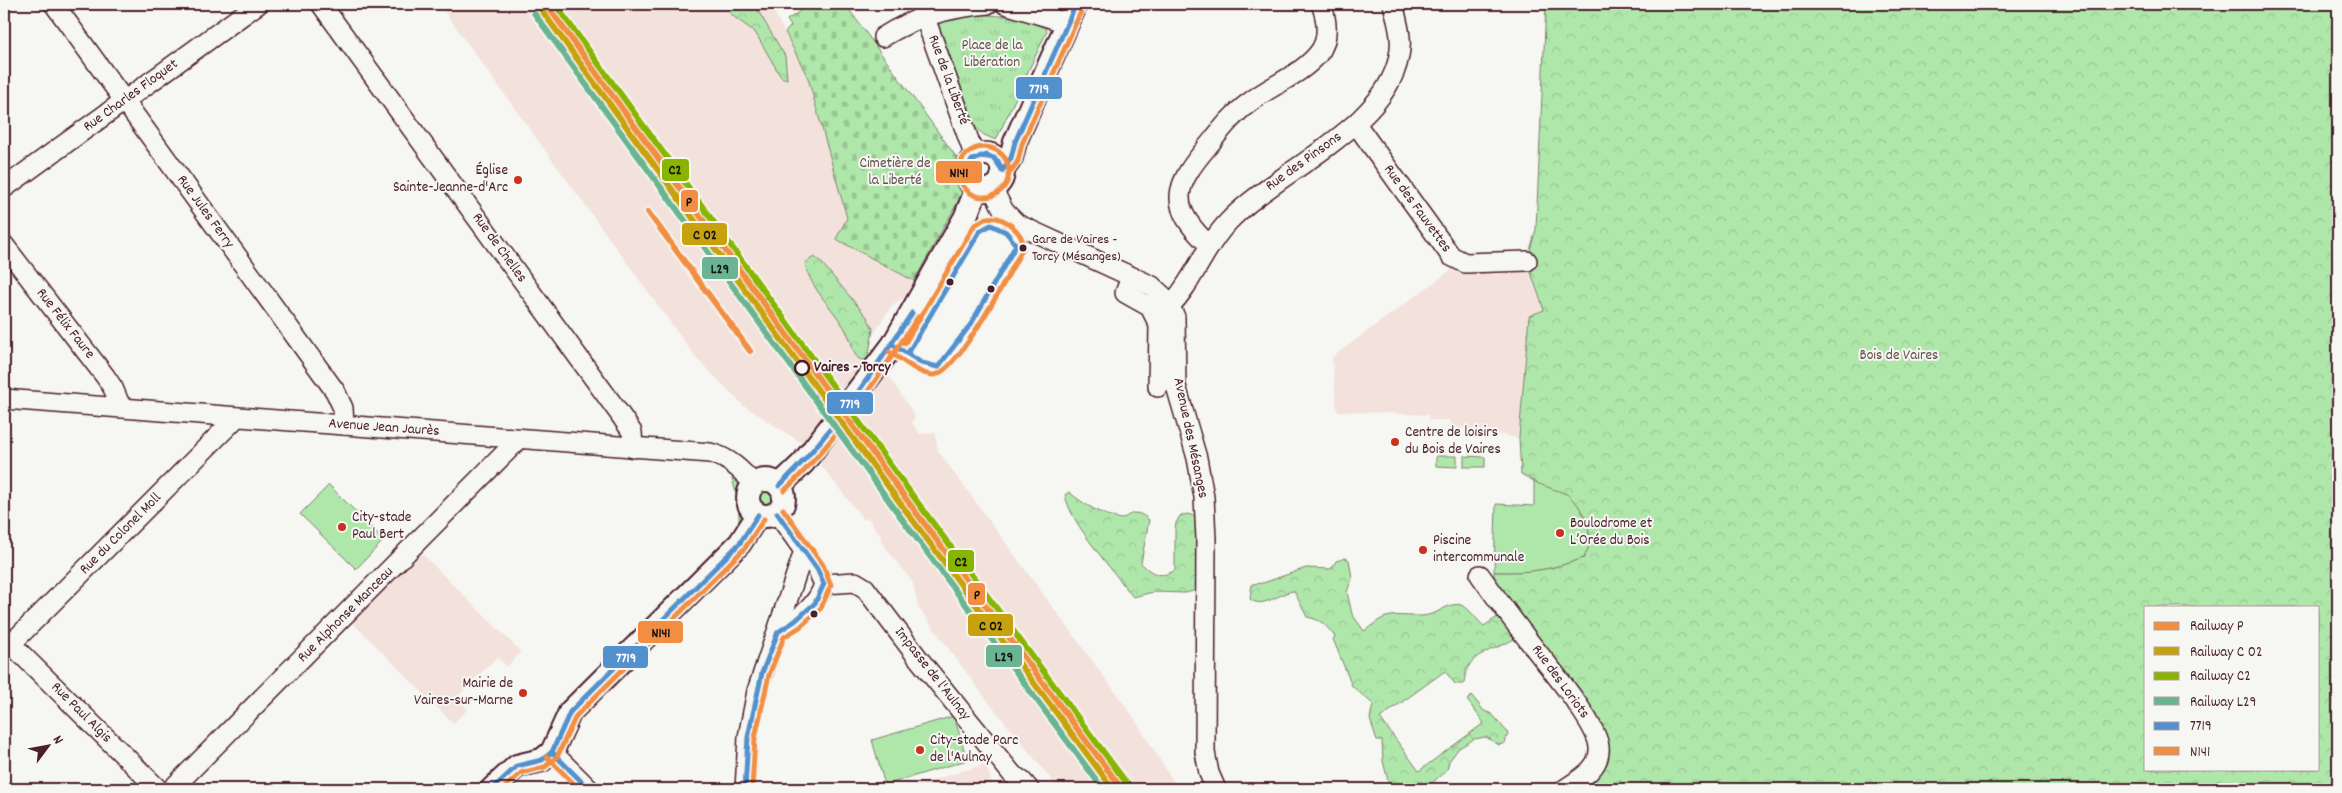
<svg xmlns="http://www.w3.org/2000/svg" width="2342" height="793" font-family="Dekko,sans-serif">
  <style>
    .built { fill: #f3e1dc }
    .green { fill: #afe7ab; stroke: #7c836b }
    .forest { fill: url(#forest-crowns); stroke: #7c836b; fill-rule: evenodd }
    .cemetery { fill: url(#cemetery-stones); stroke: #7c836b }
    .park { fill: url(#park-tufts); stroke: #7c836b }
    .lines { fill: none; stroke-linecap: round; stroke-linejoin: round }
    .minor-casing { stroke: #4a1f2b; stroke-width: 22 }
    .major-casing { stroke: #4a1f2b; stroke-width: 26 }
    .minor { stroke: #f6f6f2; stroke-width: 19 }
    .major { stroke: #f6f6f2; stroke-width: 22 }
    .bus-1-casing { stroke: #f6f6f2; stroke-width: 9 }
    .bus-2-casing { stroke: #f6f6f2; stroke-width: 9 }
    .bus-1 { stroke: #5291ce; stroke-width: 5 }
    .bus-2 { stroke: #f28e42; stroke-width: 5 }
    .rail-1-casing { stroke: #f6f6f2; stroke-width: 10 }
    .rail-2-casing { stroke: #f6f6f2; stroke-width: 10 }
    .rail-3-casing { stroke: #f6f6f2; stroke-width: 10 }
    .rail-4-casing { stroke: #f6f6f2; stroke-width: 10 }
    .rail-1 { stroke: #f28e42; stroke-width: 6 }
    .rail-2 { stroke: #c8a10e; stroke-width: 6 }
    .rail-3 { stroke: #89b402; stroke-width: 6 }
    .rail-4 { stroke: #6bb491; stroke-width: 6 }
    .poi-dot { fill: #c8321e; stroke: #f6f6f2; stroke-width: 2 }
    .bus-dot { fill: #4a1f2b; stroke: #f6f6f2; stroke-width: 2 }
    .stop-dot { fill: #f6f6f2; stroke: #4a1f2b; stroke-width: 2.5 }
    .labels { text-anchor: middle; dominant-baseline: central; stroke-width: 4; stroke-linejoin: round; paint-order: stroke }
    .bus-label { font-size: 14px; fill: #4a1f2b; stroke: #f6f6f2; text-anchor: start }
    .park-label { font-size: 15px; fill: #63514b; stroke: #f6f6f2 }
    .street-label { font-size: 15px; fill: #4a1f2b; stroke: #f6f6f2 }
    .poi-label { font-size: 15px; fill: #4a1f2b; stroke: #f6f6f2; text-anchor: start }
    .stop-label { font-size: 15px; font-weight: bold; fill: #4a1f2b; stroke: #f6f6f2; text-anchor: start }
    .line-badge { stroke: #f6f6f2; stroke-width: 2 }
    .badge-label { font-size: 14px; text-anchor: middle; font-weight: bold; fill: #fff }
    .pale-badge-label { font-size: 14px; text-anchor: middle; font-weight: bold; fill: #111 }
  </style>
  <defs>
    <pattern id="forest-crowns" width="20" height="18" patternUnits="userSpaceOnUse" patternTransform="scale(1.25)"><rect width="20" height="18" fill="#afe7ab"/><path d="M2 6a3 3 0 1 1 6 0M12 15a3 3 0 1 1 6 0" fill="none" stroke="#98c693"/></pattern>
    <pattern id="cemetery-stones" width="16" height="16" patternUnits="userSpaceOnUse" patternTransform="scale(1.25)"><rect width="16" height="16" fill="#afe7ab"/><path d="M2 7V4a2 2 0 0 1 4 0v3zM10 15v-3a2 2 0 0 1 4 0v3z" fill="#98c693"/></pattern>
    <pattern id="park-tufts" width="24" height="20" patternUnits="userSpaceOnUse" patternTransform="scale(1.25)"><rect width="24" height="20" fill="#afe7ab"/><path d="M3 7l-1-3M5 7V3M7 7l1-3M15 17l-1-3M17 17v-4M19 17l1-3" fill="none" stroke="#98c693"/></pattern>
  </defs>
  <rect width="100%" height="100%" fill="#f6f6f2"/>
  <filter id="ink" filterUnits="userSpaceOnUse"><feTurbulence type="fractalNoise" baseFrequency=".02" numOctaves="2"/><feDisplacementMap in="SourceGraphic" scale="10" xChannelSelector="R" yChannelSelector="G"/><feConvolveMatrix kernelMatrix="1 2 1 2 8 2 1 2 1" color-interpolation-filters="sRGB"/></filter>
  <g filter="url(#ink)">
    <!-- built -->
    <g class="built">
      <polygon points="439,4 770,4 808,78 847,218 836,239 914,281 904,298 892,305 873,335 867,364 888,375 915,416 912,423 920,434 935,433 938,451 1132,715 1178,789 1059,789 983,695 918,607 913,583 880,540 882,538 868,518 864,520 805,445 743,405 697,359"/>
      <polygon points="1454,268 1483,270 1483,273 1501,274 1502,268 1529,268 1544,310 1529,316 1519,438 1451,426 1449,420 1429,420 1428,415 1337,411 1332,357"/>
      <polygon points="421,553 521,652 507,667 497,657 456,698 468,709 453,723 352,622"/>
      <polygon points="986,764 993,789 911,789 910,787"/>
    </g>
    <!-- green -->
    <g class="green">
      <polygon points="1436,456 1457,456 1457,467 1436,466"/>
      <polygon points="1464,456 1485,457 1485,467 1464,467"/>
      <polygon points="735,476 740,482 745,522 739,527 739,505 732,478"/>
      <path d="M1534 481 1567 494 1578 505 1588 522 1590 544 1584 558C1550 570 1531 573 1494 572L1496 504 1534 506Z"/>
      <polygon points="329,485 384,540 356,569 300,514"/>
      <circle cx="766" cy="498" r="8"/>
      <polygon points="954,716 967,760 885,785 872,740"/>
    </g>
    <!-- forest -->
    <g class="forest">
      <polygon points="724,4 754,4 785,56 787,79 781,77 755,32 733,16"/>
      <path d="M1546 4H2338V789H1581L1604 752 1495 583 1494 572C1531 573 1550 570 1584 558L1590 544 1588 522 1578 505 1567 494 1539 484 1521 474 1519 438 1529 316 1544 310 1527 261 1536 229ZM2146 607H2318V769H2146Z"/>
      <path d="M814 257 820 261 867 317 873 329 868 359 861 360C852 355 853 345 849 337 838 311 810 291 805 263Z"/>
      <path d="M1069 492C1083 504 1103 516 1122 519 1133 512 1138 510 1149 520L1141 563C1151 574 1162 579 1175 570V530L1176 523 1180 516 1188 514 1196 517 1199 589 1186 593 1153 592 1133 597C1114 571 1071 525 1065 495Z"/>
      <path d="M1346 558 1349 560 1352 578 1347 592 1352 614 1364 631C1372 626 1377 620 1386 617 1400 613 1417 619 1432 614 1441 611 1451 602 1461 605 1470 608 1477 621 1484 626L1502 614 1515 632 1514 639C1491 653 1466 651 1464 684H1455L1445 671 1380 718 1419 771 1484 723 1467 700 1472 696 1484 711 1492 714 1508 733 1505 743 1499 745 1486 737 1474 739 1459 748 1449 761 1447 770 1425 789 1409 784 1405 786 1406 789H1390L1383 761 1382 740H1377L1370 719 1373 704 1352 686 1333 639 1335 637C1326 625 1322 620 1307 617L1294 591C1280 592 1263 610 1250 599L1252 584 1263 583 1306 568 1331 569 1336 561Z"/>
    </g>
    <!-- cemetery -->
    <polygon class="cemetery" points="810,4 845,4 957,158 954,175 962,194 914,281 836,239 847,218 808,78 785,32 791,26 787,20"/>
    <!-- park -->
    <polygon class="park" points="971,14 1017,17 1046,28 1047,31 996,140 984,135 976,128 938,23 939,20"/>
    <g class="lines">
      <!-- minor casing -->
      <g class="minor-casing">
        <g id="minor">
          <polyline points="54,4 335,391 343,408 344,425"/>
          <polyline points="321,4 619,413 632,432 633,448"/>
          <polyline points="920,4 975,157"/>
          <polyline points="1005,4 1067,23"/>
          <path d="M883 37C916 16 949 8 988 4"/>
          <polyline points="1356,124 1451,256 1465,263 1527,261"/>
          <polyline points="4,188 258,4"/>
          <polyline points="992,188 1004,211 1017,224 1152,286 1165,298 1175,317 1176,386 1197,458 1204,497 1206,539 1205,752 1209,773 1216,789"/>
          <polyline points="4,245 105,376 113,388 121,407"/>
          <path d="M1209 245C1167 206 1174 186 1208 146 1221 130 1233 114 1250 102 1271 85 1301 75 1318 54 1330 40 1327 19 1321 4"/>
          <polyline points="1131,277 1125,293 1150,307 1159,325 1158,387"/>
          <path d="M1170 306C1194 281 1204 247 1228 222 1276 171 1386 128 1399 56 1403 38 1397 21 1393 4"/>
          <path d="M4 399 710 453C728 457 741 470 754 484"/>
          <path d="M777 513 817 569 824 584C818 606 797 620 778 632"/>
          <path d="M1480 575C1497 599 1514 622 1532 645 1548 666 1597 723 1599 747 1601 768 1580 779 1565 789"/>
          <polyline points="824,584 855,582 865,588 918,658 1012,774 1022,781 1029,789"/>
          <polyline points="4,637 158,789"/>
          <polyline points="4,651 237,417"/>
          <polyline points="552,752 589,789"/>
          <polyline points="172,789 519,439"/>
          <polyline points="745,789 748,737 757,691 804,551"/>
        </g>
      </g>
      <!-- major casing -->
      <g class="major-casing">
        <g id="major">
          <circle cx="985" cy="172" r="18"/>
          <polyline points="1002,171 1011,158 1015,142 1076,4"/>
          <circle cx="766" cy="498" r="18"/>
          <polyline points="779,486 803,463 893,345 965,218 977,188"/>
          <polyline points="492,789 517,766 542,760 552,752 570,712 740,543 758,515"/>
        </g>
      </g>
      <!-- minor -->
      <use href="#minor" class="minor"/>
      <!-- major -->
      <use href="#major" class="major"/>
      <!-- bus-1 casing -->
      <g class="bus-1-casing">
        <g id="bus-1">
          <polyline points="967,171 972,160 987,155 998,161 1001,168"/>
          <polyline points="967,171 971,162 981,156 994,158 1001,168"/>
          <polyline points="1002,171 1011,158 1015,142 1076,4"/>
          <polyline points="893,345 922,363 938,367 971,324 1016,245 1006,232 991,225 980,231 908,353"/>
          <path d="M779 486C831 436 872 373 912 313"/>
          <polyline points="552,752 589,789"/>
          <polyline points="492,789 517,766 542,760 552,752 570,712 740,543 758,515"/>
          <polyline points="745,789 748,737 762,673 778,632 795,621 815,603 824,584 817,569 777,513"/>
        </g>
      </g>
      <!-- bus-2 casing -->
      <g class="bus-2-casing">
        <g id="bus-2">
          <circle cx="984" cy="172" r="25"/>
          <polyline points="1008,175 1018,161 1022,144 1083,7"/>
          <path d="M889 352C903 359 917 374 933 375 956 376 1011 270 1023 248 1025 233 1003 215 988 218 983 219 978 223 974 226L905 343"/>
          <path d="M784 491C837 441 878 378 918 317"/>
          <polyline points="547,757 579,789"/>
          <polyline points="503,789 521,773 545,767 557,757 576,716 745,548 764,519"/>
          <polyline points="752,789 755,738 769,675 784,637 800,627 821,608 831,585 823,565 783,509"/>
        </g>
      </g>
      <!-- bus-1 -->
      <use href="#bus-1" class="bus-1"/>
      <!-- bus-2 -->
      <use href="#bus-2" class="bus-2"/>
      <!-- rail-1 casing -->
      <g class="rail-1-casing">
        <g id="rail-1">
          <polyline points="546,4 912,507 1122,789"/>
          <polyline points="648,212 750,351"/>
        </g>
      </g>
      <!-- rail-2 casing -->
      <g class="rail-2-casing">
        <polyline id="rail-2" points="540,8 906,511 1113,789"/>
      </g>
      <!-- rail-3 casing -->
      <g class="rail-3-casing">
        <polyline id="rail-3" points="555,4 918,503 1128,785"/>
      </g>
      <!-- rail-4 casing -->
      <g class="rail-4-casing">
        <polyline id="rail-4" points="534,13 900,516 1103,789"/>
      </g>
      <!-- rail-1 -->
      <use href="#rail-1" class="rail-1"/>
      <!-- rail-2 -->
      <use href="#rail-2" class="rail-2"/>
      <!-- rail-3 -->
      <use href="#rail-3" class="rail-3"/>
      <!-- rail-4 -->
      <use href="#rail-4" class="rail-4"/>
    </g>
  </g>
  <!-- markers -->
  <g class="poi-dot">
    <circle cx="518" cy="180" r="5"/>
    <circle cx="1395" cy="442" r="5"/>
    <circle cx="342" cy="527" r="5"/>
    <circle cx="1560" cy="533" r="5"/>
    <circle cx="1423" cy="550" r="5"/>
    <circle cx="523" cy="693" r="5"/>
    <circle cx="920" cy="750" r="5"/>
  </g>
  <g class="bus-dot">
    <circle cx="1023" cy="248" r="4.5"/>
    <circle cx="950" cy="282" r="4.5"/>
    <circle cx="991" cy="289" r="4.5"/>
    <circle cx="814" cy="614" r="4.5"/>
  </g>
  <circle class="stop-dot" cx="802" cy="368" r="7"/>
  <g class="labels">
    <!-- bus labels -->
    <g class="bus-label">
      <text x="1032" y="240">Gare de Vaires -<tspan x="1032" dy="17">Torcy (Mésanges)</tspan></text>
    </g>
    <!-- park labels -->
    <g class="park-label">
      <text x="992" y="46">Place de la<tspan x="992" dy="17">Libération</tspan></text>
      <text x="895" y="164">Cimetière de<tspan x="895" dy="17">la Liberté</tspan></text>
      <text x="1899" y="356">Bois de Vaires</text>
    </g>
    <!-- street labels -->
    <g class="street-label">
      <text transform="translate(948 80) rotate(70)">Rue de la Liberté</text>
      <text transform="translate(131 96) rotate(-36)">Rue Charles Floquet</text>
      <text transform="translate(1304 162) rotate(-36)">Rue des Pinsons</text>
      <text transform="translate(1417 209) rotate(54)">Rue des Fauvettes</text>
      <text transform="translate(205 212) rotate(54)">Rue Jules Ferry</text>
      <text transform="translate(499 248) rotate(54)">Rue de Chelles</text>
      <text transform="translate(65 324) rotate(52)">Rue Félix Faure</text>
      <text transform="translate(384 428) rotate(4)">Avenue Jean Jaurès</text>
      <text transform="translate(1190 438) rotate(78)">Avenue des Mésanges</text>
      <text transform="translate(121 534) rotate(-45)">Rue du Colonel Moll</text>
      <text transform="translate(346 615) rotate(-45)">Rue Alphonse Manceau</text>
      <text transform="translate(932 674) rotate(52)">Impasse de l'Aulnay</text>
      <text transform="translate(1560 682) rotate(54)">Rue des Loriots</text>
      <text transform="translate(81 713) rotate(45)">Rue Paul Algis</text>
    </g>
    <!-- poi labels -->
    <g class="poi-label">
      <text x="508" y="171" text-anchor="end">Église<tspan x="508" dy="17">Sainte-Jeanne-d'Arc</tspan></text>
      <text x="1405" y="433">Centre de loisirs<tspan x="1405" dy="17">du Bois de Vaires</tspan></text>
      <text x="352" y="518">City-stade<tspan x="352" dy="17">Paul Bert</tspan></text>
      <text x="1570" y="524">Boulodrome et<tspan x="1570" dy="17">L’Orée du Bois</tspan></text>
      <text x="1433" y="541">Piscine<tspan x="1433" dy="17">intercommunale</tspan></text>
      <text x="513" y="684" text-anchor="end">Mairie de<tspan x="513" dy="17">Vaires-sur-Marne</tspan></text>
      <text x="930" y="741">City-stade Parc<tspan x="930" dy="17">de l'Aulnay</tspan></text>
    </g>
    <!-- stop labels -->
    <g class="stop-label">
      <text x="814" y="368">Vaires - Torcy</text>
    </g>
  </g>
  <g class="line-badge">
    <rect x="1015" y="76" width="48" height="24" rx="5" fill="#5291ce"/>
    <rect x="661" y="158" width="29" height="24" rx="5" fill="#89b402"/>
    <rect x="935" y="160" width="48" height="24" rx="5" fill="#f28e42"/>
    <rect x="680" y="189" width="19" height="24" rx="5" fill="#f28e42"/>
    <rect x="681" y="222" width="47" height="24" rx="5" fill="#c8a10e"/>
    <rect x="701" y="256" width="38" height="24" rx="5" fill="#6bb491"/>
    <rect x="826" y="391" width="48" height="24" rx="5" fill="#5291ce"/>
    <rect x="947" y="549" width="28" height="24" rx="5" fill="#89b402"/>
    <rect x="967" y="582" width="19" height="24" rx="5" fill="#f28e42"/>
    <rect x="967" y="613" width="47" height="24" rx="5" fill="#c8a10e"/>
    <rect x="637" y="620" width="47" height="24" rx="5" fill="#f28e42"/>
    <rect x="985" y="644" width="38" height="24" rx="5" fill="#6bb491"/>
    <rect x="602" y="645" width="47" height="24" rx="5" fill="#5291ce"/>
  </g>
  <g class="badge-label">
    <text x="1039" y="93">7719</text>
    <text x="850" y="408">7719</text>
    <text x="626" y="662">7719</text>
  </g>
  <g class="pale-badge-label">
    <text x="675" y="174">C2</text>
    <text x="959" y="177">N141</text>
    <text x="689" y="206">P</text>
    <text x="705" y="239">C 02</text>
    <text x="720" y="273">L29</text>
    <text x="961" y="566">C2</text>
    <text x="977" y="599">P</text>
    <text x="991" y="630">C 02</text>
    <text x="661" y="637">N141</text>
    <text x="1004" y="661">L29</text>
  </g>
  <!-- margin -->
  <rect width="2342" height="793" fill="none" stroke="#f6f6f2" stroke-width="20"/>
  <rect x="10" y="10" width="2322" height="773" fill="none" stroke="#4a1f2b" stroke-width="2" filter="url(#ink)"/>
  <!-- legend -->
  <rect x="2144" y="606" width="175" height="165" fill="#f6f6f2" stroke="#b1a0a2"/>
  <rect x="2154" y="622" width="25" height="8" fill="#f28e42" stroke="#b1a0a2"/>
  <text x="2190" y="630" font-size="15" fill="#4a1f2b">Railway P</text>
  <rect x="2154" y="647" width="25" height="8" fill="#c8a10e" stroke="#b1a0a2"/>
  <text x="2190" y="656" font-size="15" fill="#4a1f2b">Railway C 02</text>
  <rect x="2154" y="672" width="25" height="8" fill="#89b402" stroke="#b1a0a2"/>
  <text x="2190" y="680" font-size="15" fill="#4a1f2b">Railway C2</text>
  <rect x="2154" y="697" width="25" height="8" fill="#6bb491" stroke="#b1a0a2"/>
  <text x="2190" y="706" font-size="15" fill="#4a1f2b">Railway L29</text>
  <rect x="2154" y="722" width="25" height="8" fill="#5291ce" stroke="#b1a0a2"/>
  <text x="2190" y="730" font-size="15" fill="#4a1f2b">7719</text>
  <rect x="2154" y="747" width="25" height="8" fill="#f28e42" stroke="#b1a0a2"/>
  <text x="2190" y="756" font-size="15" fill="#4a1f2b">N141</text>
  <!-- north arrow -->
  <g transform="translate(48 746) rotate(58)" stroke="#f6f6f2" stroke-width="4" paint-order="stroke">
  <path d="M0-4L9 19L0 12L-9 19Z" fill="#4a1f2b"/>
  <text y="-8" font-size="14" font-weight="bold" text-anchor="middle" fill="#4a1f2b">N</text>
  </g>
</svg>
